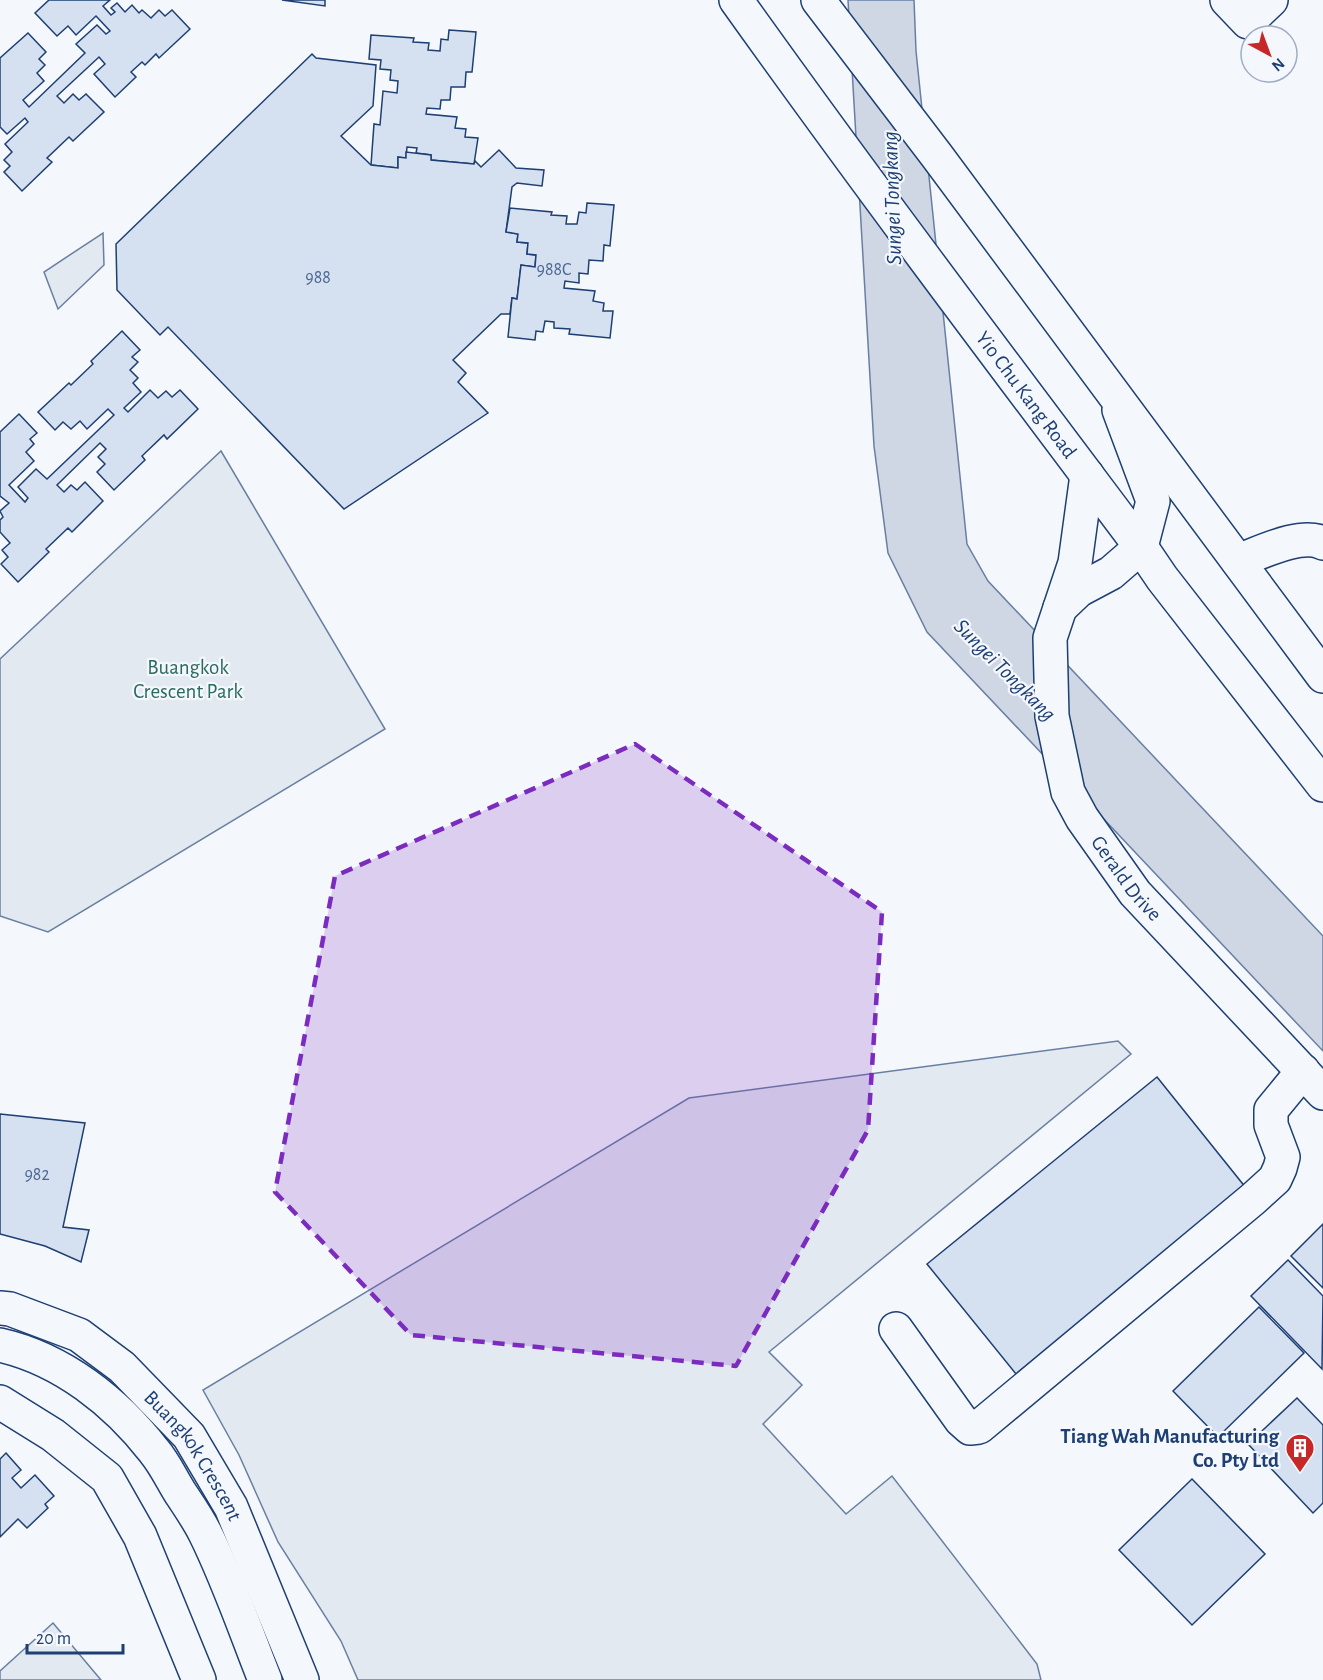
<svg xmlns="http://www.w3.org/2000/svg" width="1323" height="1680" font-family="'Alegreya Sans',sans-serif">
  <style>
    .green { fill: #e3e9f0; stroke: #687fa3; stroke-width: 1.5 }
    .water { fill: #cfd7e4; stroke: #687fa3; stroke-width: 1.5 }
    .building { fill: #d5e0f0; stroke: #1d3f73; stroke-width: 1.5 }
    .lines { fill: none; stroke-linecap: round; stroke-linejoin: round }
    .minor-casing { stroke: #1d3f73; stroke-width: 36 }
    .major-casing { stroke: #1d3f73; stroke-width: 36 }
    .minor { stroke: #f4f7fb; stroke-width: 33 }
    .major { stroke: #f4f7fb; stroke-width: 33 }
    .marked { fill: #7b2cbf; fill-opacity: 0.2; stroke: #7b2cbf; stroke-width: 4.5; stroke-dasharray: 12 8; stroke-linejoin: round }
    .labels { text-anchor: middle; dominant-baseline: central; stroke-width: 4.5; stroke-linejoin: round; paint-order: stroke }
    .number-label { font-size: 18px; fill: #4b6792 }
    .street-label { font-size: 21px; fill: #1d3f73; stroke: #f4f7fb }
    .park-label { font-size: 21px; fill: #2c6c60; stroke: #f4f7fb }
    .poi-label { font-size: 21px; font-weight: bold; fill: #1d3f73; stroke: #f4f7fb; text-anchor: end }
    .water-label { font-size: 22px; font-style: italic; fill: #1d3f73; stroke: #f4f7fb }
  </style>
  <rect width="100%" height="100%" fill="#f4f7fb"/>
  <!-- green -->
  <g class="green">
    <polygon points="103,233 104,265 58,309 44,272"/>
    <polygon points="221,451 385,729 48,932 0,916 0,659"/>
    <polygon points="1118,1041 1131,1054 769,1352 802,1385 763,1424 846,1514 892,1476 1037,1664 1041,1680 358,1680 341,1641 278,1542 239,1455 203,1390 689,1098"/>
    <polygon points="53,1623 101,1680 0,1680 0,1671"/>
  </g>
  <!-- water -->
  <polygon class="water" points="848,0 914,0 916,51 967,544 988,581 1323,936 1323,1051 927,632 888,553 874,446"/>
  <!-- building -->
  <g class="building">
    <polygon points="49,0 110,0 103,6 111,15 115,12 111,8 117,3 125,12 132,5 139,13 142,10 151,18 159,10 165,16 172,10 190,29 159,58 156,54 145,65 142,62 131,72 136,77 115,97 94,74 105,64 99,57 57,96 64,103 73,94 79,100 86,94 104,112 73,141 69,137 47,158 52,162 22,191 4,172 10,166 4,160 12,152 5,144 28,122 25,118 7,134 0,127 0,58 28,33 46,52 39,59 45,65 37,73 44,81 23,100 29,107 85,53 76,44 97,25 106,34 110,31 96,16 76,35 68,26 57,36 35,13"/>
    <polygon points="282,0 325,0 325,6"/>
    <polygon points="449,30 476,32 472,72 466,72 465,87 451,87 450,100 441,100 440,109 427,108 426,114 457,117 455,128 466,129 465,137 478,138 474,164 431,160 431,155 416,153 417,148 407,147 406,158 398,157 398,168 371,165 374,124 380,125 383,91 397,93 398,81 390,80 391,70 380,69 381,60 369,59 371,35 414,38 413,42 429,43 428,50 440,51 441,39 448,40"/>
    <polygon points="312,54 316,58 376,65 373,106 341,136 371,165 398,168 398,157 406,158 406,152 431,155 431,160 474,164 475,161 481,167 499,150 516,168 544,170 542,186 517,183 512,187 506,232 518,234 517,242 528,243 527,254 536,255 535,267 521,265 517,299 512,298 510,314 501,314 453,360 466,373 458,382 488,413 344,509 168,327 160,335 117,290 116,244"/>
    <polygon points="587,203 614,205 610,246 604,245 603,261 589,260 588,274 579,273 579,283 565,281 564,288 595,291 593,301 604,303 603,311 613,311 610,338 569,334 570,329 554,328 554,322 545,321 543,332 536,331 535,340 508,337 512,298 517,299 521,265 535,267 536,255 527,254 528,243 517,242 518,234 506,232 510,208 552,212 551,215 567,216 566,224 577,224 579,212 586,213"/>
    <polygon points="122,331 140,350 132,357 138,362 130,370 138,378 133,383 141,392 124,408 128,412 150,390 158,398 166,391 172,397 180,390 198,409 167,439 164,435 142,456 145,460 114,490 97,472 105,464 98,457 106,449 100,443 57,485 64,492 71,485 77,490 85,482 103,501 72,532 68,528 46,549 49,552 18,582 1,564 8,557 2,550 10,543 0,532 0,520 3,517 0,511 9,503 0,496 0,432 19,414 37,433 30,439 34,444 26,452 34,461 9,485 25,502 28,498 18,487 36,469 47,479 114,415 108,409 87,429 80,421 71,429 63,422 55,430 38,412 69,383 71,385 93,364 91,361"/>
    <polygon points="1157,1077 1246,1188 1016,1374 927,1264"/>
    <polygon points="0,1114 85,1123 63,1227 89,1230 81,1262 45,1246 0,1234"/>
    <polygon points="1323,1224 1323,1288 1291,1256"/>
    <polygon points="1288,1260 1323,1296 1322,1369 1251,1296"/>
    <polygon points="1259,1307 1304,1353 1218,1437 1173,1391"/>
    <polygon points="1297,1398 1323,1425 1323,1503 1313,1513 1248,1444"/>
    <polygon points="6,1453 21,1470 12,1478 21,1488 35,1475 54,1496 45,1504 48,1508 27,1528 18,1519 0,1537 0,1459"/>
    <polygon points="1192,1479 1265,1554 1192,1625 1119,1550"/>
  </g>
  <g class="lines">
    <!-- minor casing -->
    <g class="minor-casing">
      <g id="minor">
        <polyline points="1227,0 1248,22 1271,0"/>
        <path id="s1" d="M1087 475 1075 563 1050 638 1052 716 1068 792 1082 818 1135 893 1323 1093"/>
        <path d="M1238 561C1260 553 1301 532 1323 543"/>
        <polyline points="1060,608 1079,590 1111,573 1141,547 1153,501 1119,410"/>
        <path id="s2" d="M0 1308 10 1309 79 1335 122 1367 189 1436 231 1507 302 1680"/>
        <polyline points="896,1329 961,1420 970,1428 979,1427 1253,1199 1275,1179 1280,1168 1283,1157 1271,1125 1271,1110 1303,1071"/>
        <path d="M0 1345C62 1359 116 1402 154 1451 165 1464 172 1480 181 1494 189 1506 198 1519 205 1533 228 1579 246 1632 265 1680"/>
        <polyline points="0,1402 53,1435 107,1478 140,1536 199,1680"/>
      </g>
    </g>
    <!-- major casing -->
    <g class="major-casing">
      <g id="major">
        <path id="s3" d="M736 0C868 185 1005 366 1141 547L1162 578 1323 785"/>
        <polyline points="818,0 937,156 1323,676"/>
      </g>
    </g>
    <!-- minor -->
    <use href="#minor" class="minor"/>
    <!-- major -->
    <use href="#major" class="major"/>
  </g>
  <!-- marked area -->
  <path class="marked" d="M635 744 882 912 868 1130 736 1366 411 1335 275 1192 335 876Z"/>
  <!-- icons -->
  <defs>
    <g id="building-pin" transform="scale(1.5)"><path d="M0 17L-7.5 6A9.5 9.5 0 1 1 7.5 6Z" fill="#c62828" stroke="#f4f7fb"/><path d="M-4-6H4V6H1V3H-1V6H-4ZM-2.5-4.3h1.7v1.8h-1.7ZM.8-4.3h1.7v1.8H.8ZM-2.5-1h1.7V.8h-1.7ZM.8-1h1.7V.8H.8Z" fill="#fff"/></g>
  </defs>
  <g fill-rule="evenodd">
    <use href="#building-pin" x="1300" y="1448"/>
  </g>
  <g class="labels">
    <!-- number labels -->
    <g class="number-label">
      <text x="554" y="270">988C</text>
      <text x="318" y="278">988</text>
      <text x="37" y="1175">982</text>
    </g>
    <!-- street labels -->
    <g class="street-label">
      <text stroke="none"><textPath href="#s3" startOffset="490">Yio Chu Kang Road</textPath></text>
      <text stroke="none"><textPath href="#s1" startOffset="428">Gerald Drive</textPath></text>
      <text stroke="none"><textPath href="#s2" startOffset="252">Buangkok Crescent</textPath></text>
    </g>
    <!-- park labels -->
    <g class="park-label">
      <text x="188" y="667">Buangkok<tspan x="188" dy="24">Crescent Park</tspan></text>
    </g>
    <!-- poi labels -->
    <g class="poi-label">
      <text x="1279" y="1436">Tiang Wah Manufacturing<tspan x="1279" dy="24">Co. Pty Ltd</tspan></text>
    </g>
    <!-- water labels -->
    <g class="water-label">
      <text transform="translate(892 198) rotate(-92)">Sungei Tongkang</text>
      <text transform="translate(1005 670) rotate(45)">Sungei Tongkang</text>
    </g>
  </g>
  <!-- north arrow -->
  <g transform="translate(1269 54) rotate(139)"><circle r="28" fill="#f4f7fb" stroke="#9eadc5" stroke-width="1.5"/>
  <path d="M0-4.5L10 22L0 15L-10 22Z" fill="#c62828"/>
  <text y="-9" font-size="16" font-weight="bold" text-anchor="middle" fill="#1d3f73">N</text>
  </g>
  <!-- scale -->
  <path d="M27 1644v9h96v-9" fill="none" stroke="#1d3f73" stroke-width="3"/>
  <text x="36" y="1644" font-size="18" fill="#1d3f73" stroke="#f4f7fb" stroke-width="4.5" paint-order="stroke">20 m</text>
</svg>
